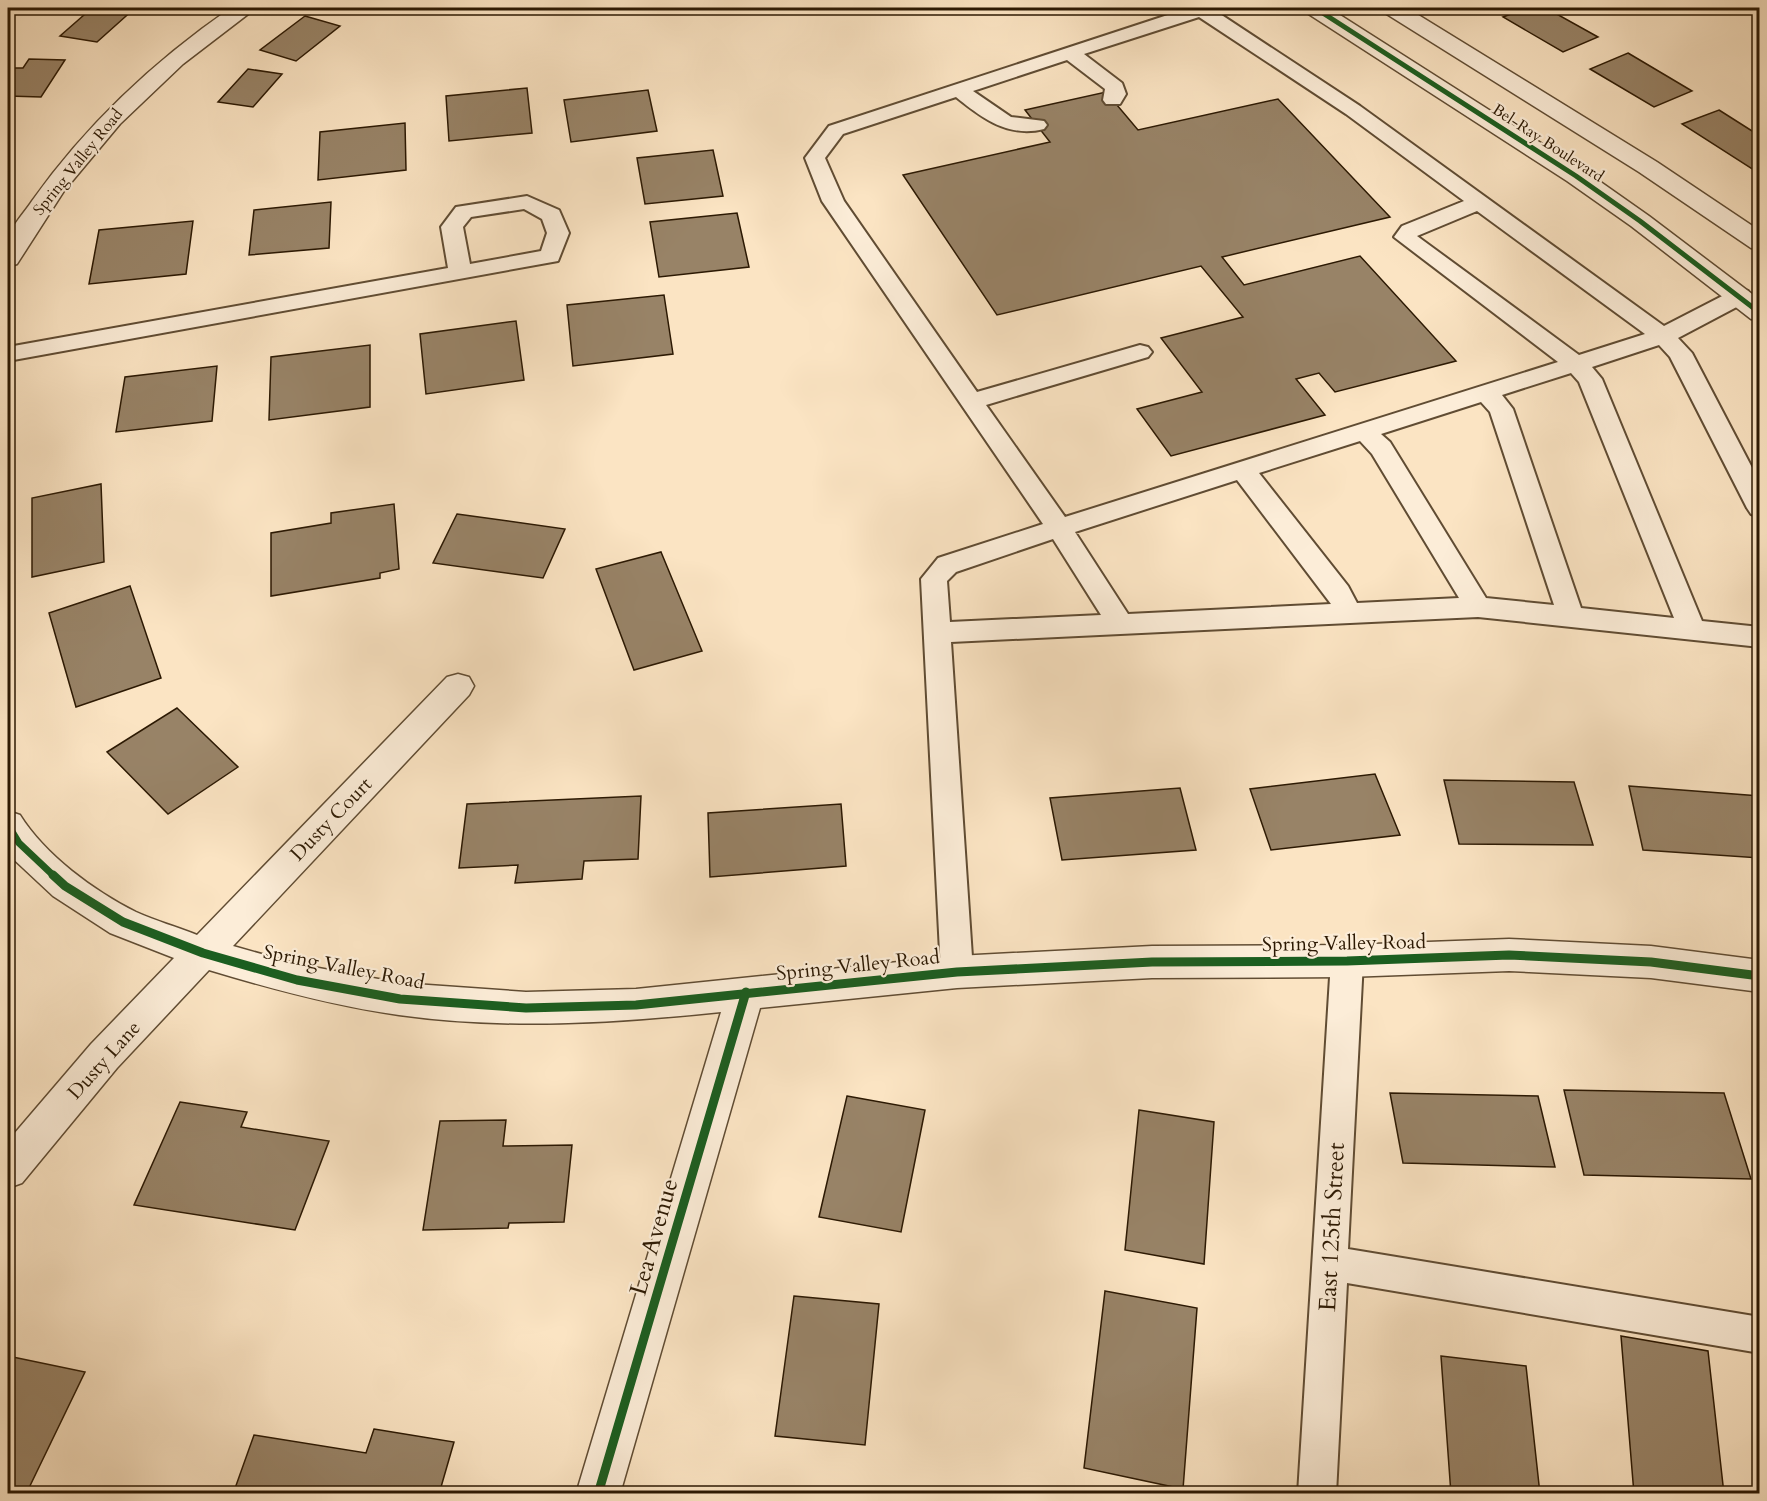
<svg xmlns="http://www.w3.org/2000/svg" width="1767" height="1501" font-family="Cardo,serif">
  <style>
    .building { fill: #988367; stroke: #2c1903; stroke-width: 1.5 }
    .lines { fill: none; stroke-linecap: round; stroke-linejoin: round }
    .service-casing { stroke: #604c33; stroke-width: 4 }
    .minor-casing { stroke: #604c33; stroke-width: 3 }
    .service { fill: #fcedd8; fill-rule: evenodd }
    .minor { fill: #fcedd8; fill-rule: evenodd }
    .cycleway-far2-casing { stroke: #fcedd8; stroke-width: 8 }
    .cycleway-far1-casing { stroke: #fcedd8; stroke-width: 10 }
    .cycleway-casing { stroke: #fcedd8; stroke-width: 13 }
    .cycleway-far2 { stroke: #1b5e20; stroke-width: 5 }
    .cycleway-far1 { stroke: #1b5e20; stroke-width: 7 }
    .cycleway { stroke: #1b5e20; stroke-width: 9 }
    .labels { text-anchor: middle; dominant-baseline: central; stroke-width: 4.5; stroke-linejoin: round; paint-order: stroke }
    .far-street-label { font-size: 16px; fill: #2c1903; stroke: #fcedd8 }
    .street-label { font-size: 20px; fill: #2c1903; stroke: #fcedd8 }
    .near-street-label { font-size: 24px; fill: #2c1903; stroke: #fcedd8 }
  </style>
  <rect width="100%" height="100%" fill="#fbe4c3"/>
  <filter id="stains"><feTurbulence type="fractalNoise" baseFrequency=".00333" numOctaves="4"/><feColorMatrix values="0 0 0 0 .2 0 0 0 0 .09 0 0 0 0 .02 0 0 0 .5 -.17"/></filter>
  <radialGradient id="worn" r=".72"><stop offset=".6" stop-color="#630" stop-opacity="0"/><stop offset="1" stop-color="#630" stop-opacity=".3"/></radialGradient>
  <!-- building -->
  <g class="building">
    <polygon points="92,8 135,8 97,42 60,36"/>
    <polygon points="1527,8 1546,8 1598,37 1563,52 1503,17"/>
    <polygon points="305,16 340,26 296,61 260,50"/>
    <polygon points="1628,53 1692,91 1654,107 1590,69"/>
    <polygon points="29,59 65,60 41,97 8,96 8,72 10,68 23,68"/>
    <polygon points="248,69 282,74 253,107 218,102"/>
    <polygon points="527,88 532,133 449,141 446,96"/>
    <polygon points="648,90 657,131 571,142 564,100"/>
    <polygon points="1106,92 1138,130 1278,99 1390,217 1222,257 1244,285 1360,256 1456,361 1335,392 1319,373 1296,379 1325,415 1171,456 1137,409 1202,392 1161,338 1243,317 1201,266 997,315 903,175 1050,142 1025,110"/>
    <polygon points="1719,110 1760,136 1760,174 1682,124"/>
    <polygon points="405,123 406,170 318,180 320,132"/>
    <polygon points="713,150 723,196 645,204 637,158"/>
    <polygon points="331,202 329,248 249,255 254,210"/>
    <polygon points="737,213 749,267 659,277 650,222"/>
    <polygon points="193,221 186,274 89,284 99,230"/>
    <polygon points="664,295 673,354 573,366 567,305"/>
    <polygon points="516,321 524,380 426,394 420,334"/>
    <polygon points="370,345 370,407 269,420 271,357"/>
    <polygon points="217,366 212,421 116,432 125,377"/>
    <polygon points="101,484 104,562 32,577 32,498"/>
    <polygon points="394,504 399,569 380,573 380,578 271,596 271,533 331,523 331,513"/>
    <polygon points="457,514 565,529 543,578 433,563"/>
    <polygon points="661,552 702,651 634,670 596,569"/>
    <polygon points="130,586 161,678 76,707 49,613"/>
    <polygon points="177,708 238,767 168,814 107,752"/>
    <polygon points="1375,774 1400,835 1271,850 1250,789"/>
    <polygon points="1444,780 1574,782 1593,845 1459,844"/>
    <polygon points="1629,786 1760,796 1760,858 1643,850"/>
    <polygon points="1180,788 1196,850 1062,860 1050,798"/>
    <polygon points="641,796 638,859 584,861 582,879 515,883 518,865 459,868 467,804"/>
    <polygon points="841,804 846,866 710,877 708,813"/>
    <polygon points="1564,1090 1724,1093 1751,1179 1584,1175"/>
    <polygon points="1390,1093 1538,1096 1555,1167 1403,1163"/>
    <polygon points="847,1096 925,1110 901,1232 819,1217"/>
    <polygon points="180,1102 247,1112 241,1127 329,1141 295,1230 134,1205"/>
    <polygon points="1139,1110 1214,1122 1204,1264 1125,1250"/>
    <polygon points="506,1120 503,1146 572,1145 564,1222 509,1223 508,1228 423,1230 440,1121"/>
    <polygon points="1105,1291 1197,1308 1183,1489 1084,1468"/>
    <polygon points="794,1296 879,1304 865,1445 775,1436"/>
    <polygon points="1621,1336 1708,1351 1724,1494 1634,1494"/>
    <polygon points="8,1356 85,1372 26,1494 8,1494"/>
    <polygon points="1441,1356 1526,1366 1540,1494 1451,1494"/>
    <polygon points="374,1429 454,1442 439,1494 233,1494 254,1435 366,1453"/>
  </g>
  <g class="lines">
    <!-- service casing -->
    <g class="service-casing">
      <g id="service">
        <path d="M1189 8H1215L1214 10 1360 106 1664 326 1732 291 1740 289 1748 291 1751 296 1748 301 1678 338 1692 353 1760 483V517L1751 514 1747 508 1670 357 1659 345 1592 367 1602 379 1702 621 1760 627V647L1478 617 951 642 973 972 968 982 957 986 946 982 941 972 921 579 938 558 1043 524 822 201 805 158 829 126ZM1199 17 1346 114 1464 201 1402 226 1394 237 1558 362 1065 517 986 405 1148 357 1152 352 1148 347 1140 345 977 392 844 201 825 158 843 134 956 97C982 118 1008 138 1044 129L1047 125 1044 121 1011 117 973 91 1067 60 1105 89 1103 100 1106 104H1120L1126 94 1122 83 1084 54ZM1477 211 1645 334 1579 355 1417 236ZM1571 373 1579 382 1674 618 1581 608 1513 409 1502 395ZM1481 402 1490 412 1554 605 1486 598 1390 442 1381 434ZM1360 441 1372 454 1459 598 1357 603 1348 586 1259 473ZM1237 480 1331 604 1128 614 1075 532ZM1053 539 1101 615 950 622 947 581 956 572Z"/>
        <path d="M527 196 559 210 569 233 558 261 8 361V347L448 268 441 227 456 207ZM524 209 542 219 547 233 541 251 470 264 463 227 471 217Z"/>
        <polygon points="1347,947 1358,951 1363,961 1348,1249 1760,1317 1760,1353 1347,1283 1336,1494 1298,1494 1331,961 1336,951"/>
      </g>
    </g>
    <!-- minor casing -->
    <g class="minor-casing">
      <g id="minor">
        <path d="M231 8H256L183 64 120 124 64 191 17 264 8 267C8 258 5 247 8 239 11 226 25 212 32 201 87 124 154 61 231 8Z"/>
        <polygon points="1304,8 1329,8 1585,171 1649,216 1760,300 1760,321 1751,319 1631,226 1567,181 1307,13"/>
        <polygon points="1382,8 1407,8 1657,162 1760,231 1760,250 1751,248 1639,172 1385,13"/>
        <path d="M458 674 469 677 474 686 469 695 233 946 297 964 400 983 526 992 636 989 957 956 1152 946 1347 945 1509 939 1651 946 1760 960V992L1651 978 1509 971 1347 977 1152 978 957 988 760 1008 620 1494H576L721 1012C615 1023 506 1030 399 1015 335 1006 272 989 209 970L117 1068 22 1183 8 1188V1141L91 1044 174 958 110 933 53 896 8 854V811L20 815C45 855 94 891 136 912 156 921 177 927 197 935L447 677Z"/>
      </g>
    </g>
    <!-- service -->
    <use href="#service" class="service"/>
    <!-- minor -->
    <use href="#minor" class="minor"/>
    <!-- cycleway-far2 casing -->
    <g class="cycleway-far2-casing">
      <polyline id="cycleway-far2" points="1315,8 1576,176 1640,221 1760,313"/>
    </g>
    <!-- cycleway-far1 casing -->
    <g class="cycleway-far1-casing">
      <polyline id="cycleway-far1" points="8,825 19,843 55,877"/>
    </g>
    <!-- cycleway casing -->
    <g class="cycleway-casing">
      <g id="cycleway">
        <polyline points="53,875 65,886 123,922 203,953 297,980 400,999 526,1008 636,1005 957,972 1152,962 1347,961 1509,955 1651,962 1760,976"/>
        <polyline points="598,1494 746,992"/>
      </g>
    </g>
    <!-- cycleway-far2 -->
    <use href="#cycleway-far2" class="cycleway-far2"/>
    <!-- cycleway-far1 -->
    <use href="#cycleway-far1" class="cycleway-far1"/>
    <!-- cycleway -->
    <use href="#cycleway" class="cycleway"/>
  </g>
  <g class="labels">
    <!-- far-street labels -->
    <g class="far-street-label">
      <text transform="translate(1548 143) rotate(33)">Bel-Ray Boulevard</text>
      <text transform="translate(78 162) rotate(-51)">Spring Valley Road</text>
    </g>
    <!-- street labels -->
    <g class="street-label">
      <text transform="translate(331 819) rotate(-46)">Dusty Court</text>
      <text transform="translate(1344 943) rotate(-1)">Spring Valley Road</text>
      <text transform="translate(858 965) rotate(-6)">Spring Valley Road</text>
      <text transform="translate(344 967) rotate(11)">Spring Valley Road</text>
      <text transform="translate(104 1060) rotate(-48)">Dusty Lane</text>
    </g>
    <!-- near-street labels -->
    <g class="near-street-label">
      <text transform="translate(1332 1227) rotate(-87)">East 125th Street</text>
      <text transform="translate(654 1237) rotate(-74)">Lea Avenue</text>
    </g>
  </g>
  <!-- margin -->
  <rect width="1767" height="1501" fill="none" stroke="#fbe4c3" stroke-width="30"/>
  <rect x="9" y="9" width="1749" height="1483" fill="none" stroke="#2c1903" stroke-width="3"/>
  <rect x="15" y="15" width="1737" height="1471" fill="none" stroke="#2c1903" stroke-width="1.5"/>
  <rect width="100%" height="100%" filter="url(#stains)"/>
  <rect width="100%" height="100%" fill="url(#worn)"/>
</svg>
